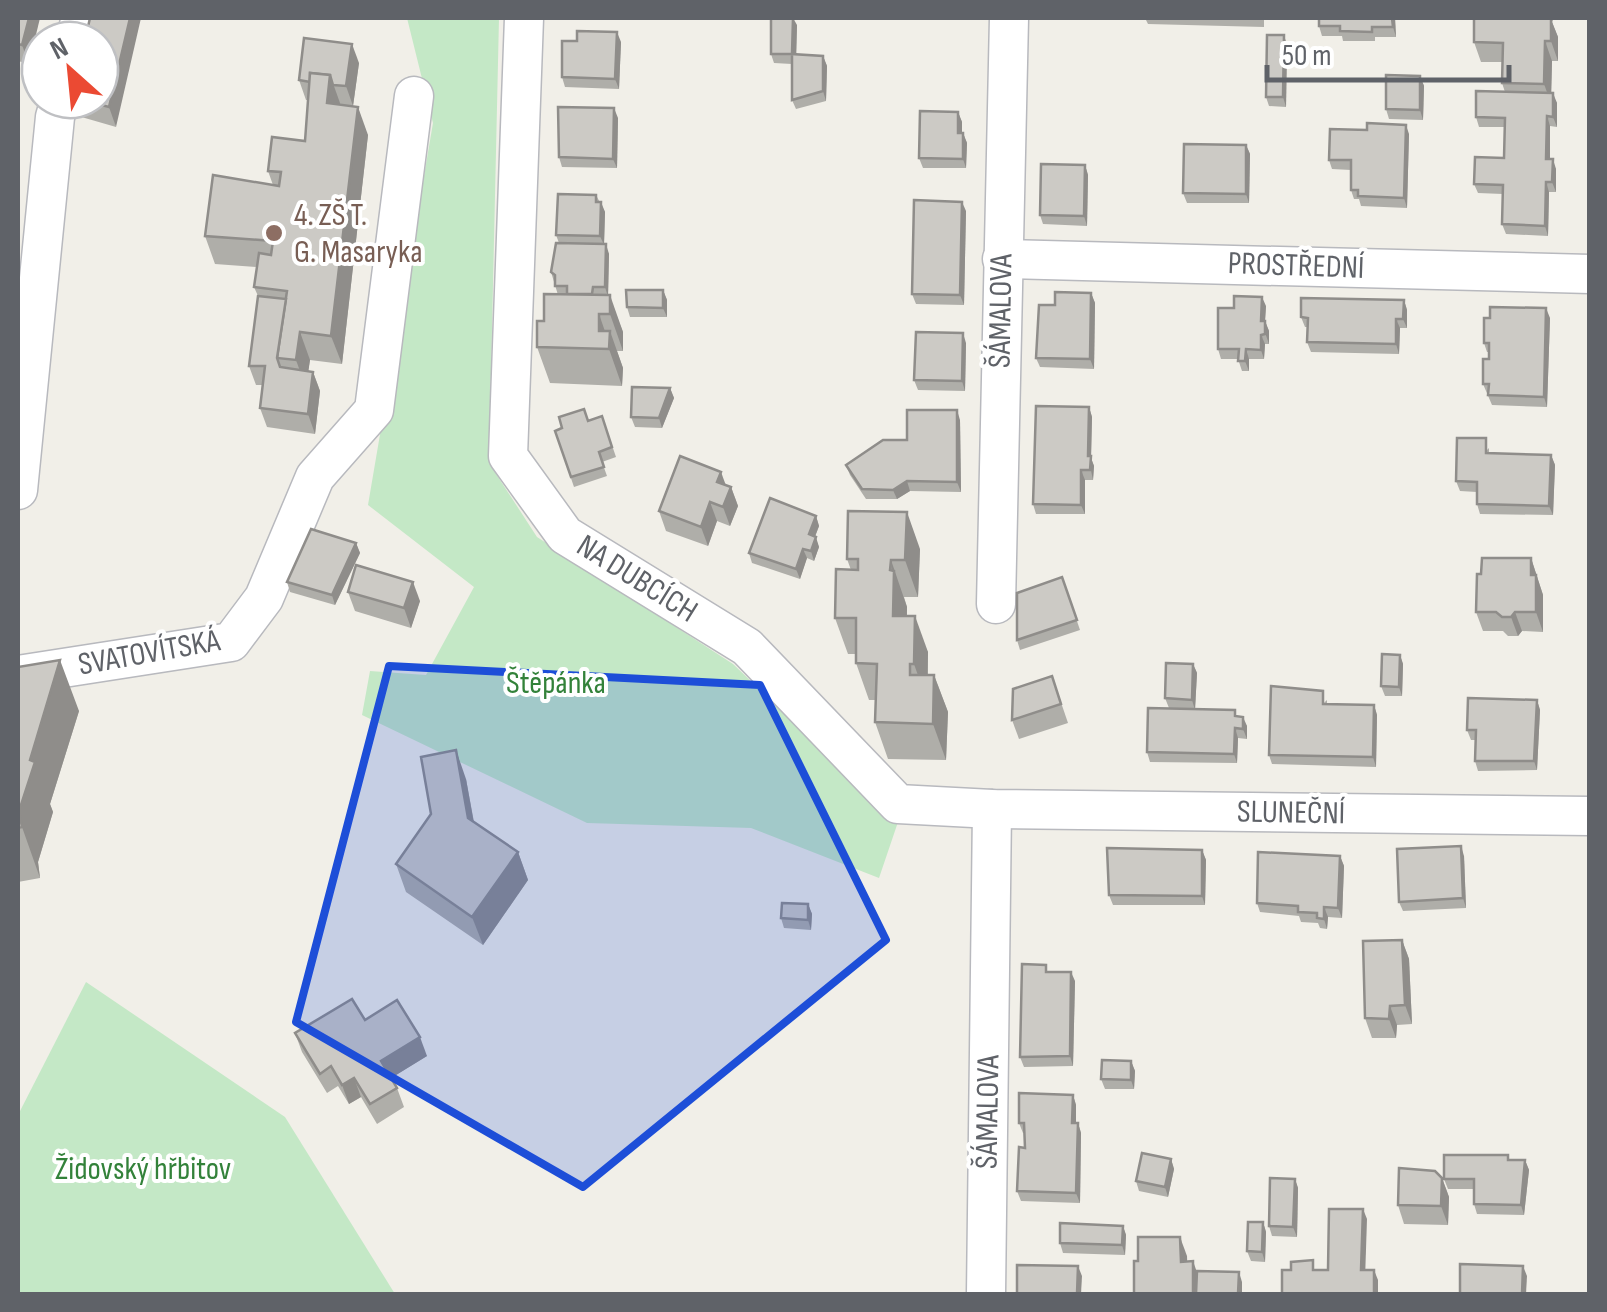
<svg xmlns="http://www.w3.org/2000/svg" width="1607" height="1312" font-family="'Sofia Sans Condensed',sans-serif">
  <style>
    .green { fill: #c4e8c6 }
    .lines { fill: none; stroke-linecap: round; stroke-linejoin: round }
    .street-casing { stroke: #b8b9be; stroke-width: 41 }
    .street { stroke: #fff; stroke-width: 38 }
    .wall { fill: #afaea9 }
    .shaded-wall { fill: #8f8d8a }
    .building { fill: #cccac5; stroke: #8f8d8a; stroke-width: 2.5 }
    .marked { fill: #1d4ed8; fill-opacity: 0.2; stroke: #1d4ed8; stroke-width: 8; stroke-linejoin: round }
    .education-dot { fill: #8d6e63; stroke: #fff; stroke-width: 4 }
    .labels { text-anchor: middle; dominant-baseline: central; stroke-width: 8; stroke-linejoin: round; paint-order: stroke }
    .education-label { font-size: 32px; fill: #785e54; stroke: #fff; text-anchor: start }
    .street-label { font-size: 32px; fill: #5f6268; stroke: #fff }
    .park-label { font-size: 32px; fill: #33823a; stroke: #fff }
  </style>
  <rect width="100%" height="100%" fill="#f1efe8"/>
  <!-- green -->
  <g class="green">
    <polygon points="407,18 499,18 489,463 537,537 733,664 898,822 879,878 751,828 587,823 362,715 370,671 426,675 474,587 368,505 433,123"/>
    <polygon points="86,982 285,1117 395,1294 18,1294 18,1115"/>
  </g>
  <g class="lines">
    <!-- street casing -->
    <g class="street-casing">
      <g id="street">
        <polyline points="524,18 508,456 565,535 747,647 898,804 992,809 1590,816"/>
        <polyline points="75,40 81,18"/>
        <polyline points="1002,259 1590,274"/>
        <polyline points="18,490 55,117 60,100"/>
        <polyline points="996,604 1009,18"/>
        <polyline points="18,675 231,642 264,598 315,477 374,410 414,96"/>
        <polyline points="986,1294 992,809"/>
      </g>
    </g>
    <!-- street -->
    <use href="#street" class="street"/>
  </g>
  <!-- wall -->
  <g class="wall">
    <polygon points="18,18 29,64 18,61"/>
    <polygon points="90,18 116,127 78,116 72,100 100,100"/>
    <polygon points="1145,18 1264,18 1264,27 1148,24"/>
    <polygon points="1395,18 1396,37 1375,37 1375,41 1343,41 1342,36 1322,36 1319,26"/>
    <polygon points="1474,18 1553,18 1552,22 1558,37 1558,61 1552,61 1551,93 1557,103 1557,127 1550,126 1550,159 1556,169 1556,192 1549,192 1548,236 1506,234 1502,224 1503,194 1478,193 1474,184 1504,158 1505,127 1479,127 1476,117 1505,92 1502,83 1502,62 1481,62 1474,42"/>
    <polygon points="797,25 796,54 823,56 827,66 826,101 796,109 792,100 792,64 774,63 771,54"/>
    <polygon points="621,42 619,89 565,87 562,77"/>
    <polygon points="1287,45 1286,107 1269,106 1266,97"/>
    <polygon points="359,63 353,106 340,105 368,135 342,364 310,360 308,371 313,372 320,391 315,434 267,427 260,408 263,385 256,385 249,366 258,296 254,287 257,267 215,264 205,236 273,185 268,171 305,141 308,100 306,100 299,80"/>
    <polygon points="1420,76 1424,86 1423,120 1389,119 1386,109"/>
    <polygon points="958,112 962,122 962,133 963,133 967,143 966,168 923,168 919,158"/>
    <polygon points="618,118 617,168 562,167 559,157"/>
    <polygon points="1409,134 1407,208 1361,206 1359,199 1354,199 1351,190 1351,170 1332,169 1329,160"/>
    <polygon points="1246,145 1250,154 1249,203 1187,203 1183,193"/>
    <polygon points="1085,165 1088,175 1087,226 1043,224 1040,215"/>
    <polygon points="596,195 605,212 604,244 609,254 608,295 623,332 623,351 617,351 623,368 622,386 550,383 537,347 544,321 558,295 551,272 559,243 556,235"/>
    <polygon points="966,211 964,305 916,304 912,294"/>
    <polygon points="663,290 667,300 667,317 630,317 627,307"/>
    <polygon points="1091,293 1095,303 1094,369 1040,367 1036,358 1055,305"/>
    <polygon points="1404,300 1407,310 1407,328 1400,328 1399,354 1311,352 1307,342 1308,327 1305,327 1301,317"/>
    <polygon points="1266,306 1265,321 1269,331 1269,344 1265,344 1264,359 1249,359 1249,371 1242,371 1238,359 1221,359 1218,349 1234,308"/>
    <polygon points="1550,318 1547,407 1492,405 1483,384 1489,352 1487,352 1484,343"/>
    <polygon points="966,343 965,391 918,390 914,380"/>
    <polygon points="670,388 674,398 662,428 635,427 631,417"/>
    <polygon points="1089,407 1092,417 1091,458 1094,466 1093,480 1085,480 1085,514 1036,514 1033,504"/>
    <polygon points="602,416 616,457 602,462 607,476 574,487 555,431"/>
    <polygon points="960,420 961,492 910,491 897,499 866,499 850,475 846,465"/>
    <polygon points="1489,448 1489,453 1551,455 1555,465 1553,515 1480,514 1477,504 1477,492 1460,491 1456,481"/>
    <polygon points="726,485 731,487 738,506 730,526 717,521 708,546 666,531 659,511"/>
    <polygon points="816,516 819,526 815,537 819,547 814,561 807,558 800,579 752,563 749,553"/>
    <polygon points="356,543 360,553 335,605 290,592 287,582"/>
    <polygon points="920,549 918,597 904,597 907,607 907,616 928,652 928,675 934,675 948,712 946,760 888,759 875,722 876,700 869,700 856,663 856,654 848,654 835,618 851,570 847,559"/>
    <polygon points="1531,558 1543,595 1543,632 1522,631 1518,636 1508,636 1503,631 1483,631 1476,612 1481,574"/>
    <polygon points="1062,577 1080,630 1020,650 1017,640"/>
    <polygon points="348,592 420,601 411,628 355,611"/>
    <polygon points="1400,655 1403,664 1402,696 1385,696 1381,686"/>
    <polygon points="1193,664 1197,673 1195,709 1238,716 1247,726 1247,739 1238,738 1237,763 1150,762 1147,752 1169,708 1165,698"/>
    <polygon points="18,667 79,711 50,804 53,812 38,862 40,878 18,882"/>
    <polygon points="1052,676 1068,723 1019,739 1012,720"/>
    <polygon points="1327,700 1327,704 1374,705 1377,715 1376,767 1272,764 1269,755"/>
    <polygon points="1537,700 1540,710 1537,770 1478,771 1475,761 1475,740 1471,740 1467,730"/>
    <polygon points="466,779 474,822 518,852 528,880 483,945 406,892 396,864"/>
    <polygon points="1202,850 1206,860 1205,905 1113,905 1109,895"/>
    <polygon points="1340,856 1344,866 1342,918 1328,917 1327,929 1320,928 1318,923 1301,922 1299,916 1260,912 1257,903"/>
    <polygon points="1464,856 1466,908 1403,911 1399,902"/>
    <polygon points="808,904 812,914 811,930 784,928 781,918"/>
    <polygon points="1402,940 1409,959 1412,1024 1397,1025 1396,1038 1372,1038 1365,1018"/>
    <polygon points="1049,972 1075,981 1073,1066 1024,1067 1020,1057"/>
    <polygon points="365,1020 427,1056 391,1078 397,1088 404,1107 377,1124 361,1097 349,1104 338,1086 327,1093 302,1052 295,1033"/>
    <polygon points="1131,1061 1135,1071 1134,1089 1105,1089 1101,1079"/>
    <polygon points="1073,1095 1076,1105 1076,1123 1078,1123 1081,1133 1080,1203 1021,1201 1017,1191 1025,1148 1024,1133 1023,1133 1019,1123"/>
    <polygon points="1171,1159 1174,1169 1168,1197 1139,1191 1136,1181"/>
    <polygon points="1510,1160 1525,1160 1529,1170 1524,1215 1477,1214 1474,1204 1474,1189 1448,1189 1444,1179"/>
    <polygon points="1442,1178 1449,1197 1448,1225 1404,1224 1398,1205"/>
    <polygon points="1295,1179 1298,1188 1297,1237 1272,1236 1269,1226"/>
    <polygon points="1263,1222 1266,1232 1265,1262 1251,1261 1247,1251"/>
    <polygon points="1123,1226 1126,1235 1125,1255 1063,1253 1060,1243"/>
  </g>
  <!-- shaded-wall -->
  <g class="shaded-wall">
    <polygon points="29,18 40,18 29,64 22,45"/>
    <polygon points="130,18 141,18 116,127 109,107"/>
    <polygon points="793,18 797,25 796,64 792,54"/>
    <polygon points="1392,18 1395,18 1396,37 1393,27"/>
    <polygon points="1549,18 1553,18 1552,22 1558,37 1558,61 1551,41"/>
    <polygon points="617,32 621,42 619,89 615,79"/>
    <polygon points="1284,35 1287,45 1286,107 1283,97"/>
    <polygon points="1545,41 1552,61 1551,103 1544,84"/>
    <polygon points="352,44 359,63 353,106 346,86"/>
    <polygon points="823,56 827,66 826,101 823,91"/>
    <polygon points="330,75 340,103 337,132 327,103"/>
    <polygon points="1420,76 1424,86 1423,120 1420,110"/>
    <polygon points="1553,93 1557,103 1557,127 1553,117"/>
    <polygon points="358,107 368,135 342,364 331,336"/>
    <polygon points="614,108 618,118 617,168 613,159"/>
    <polygon points="958,112 962,122 962,143 958,133"/>
    <polygon points="1547,116 1550,126 1550,168 1546,159"/>
    <polygon points="1406,125 1409,134 1407,208 1404,198"/>
    <polygon points="963,133 967,143 966,168 963,159"/>
    <polygon points="1246,145 1250,154 1249,203 1246,194"/>
    <polygon points="1553,159 1556,169 1556,192 1552,182"/>
    <polygon points="1085,165 1088,175 1087,226 1084,216"/>
    <polygon points="1546,182 1549,192 1548,236 1545,226"/>
    <polygon points="601,202 605,212 604,245 600,236"/>
    <polygon points="962,202 966,211 964,305 960,295"/>
    <polygon points="606,244 609,254 608,297 605,287"/>
    <polygon points="663,290 667,300 667,317 663,308"/>
    <polygon points="1091,293 1095,303 1094,369 1090,359"/>
    <polygon points="610,295 623,332 623,351 610,314"/>
    <polygon points="1262,297 1266,306 1265,321 1269,331 1269,344 1261,321"/>
    <polygon points="1404,300 1407,310 1407,328 1403,319"/>
    <polygon points="1546,308 1550,318 1547,407 1544,397"/>
    <polygon points="599,314 609,343 610,331 623,368 622,386 609,349 599,331"/>
    <polygon points="1396,319 1400,328 1399,354 1396,344"/>
    <polygon points="300,332 310,360 306,388 296,360"/>
    <polygon points="963,333 966,343 965,391 962,381"/>
    <polygon points="1261,335 1265,344 1264,359 1261,350"/>
    <polygon points="1246,349 1249,359 1249,371 1245,361"/>
    <polygon points="313,372 320,391 315,434 308,414"/>
    <polygon points="670,388 674,398 662,428 659,418"/>
    <polygon points="1089,407 1092,417 1091,458 1094,466 1093,480 1088,456"/>
    <polygon points="957,410 960,420 961,492 957,482"/>
    <polygon points="1551,455 1555,465 1553,515 1549,506"/>
    <polygon points="1081,470 1085,480 1085,514 1081,505"/>
    <polygon points="721,472 728,491 717,482"/>
    <polygon points="907,481 910,491 897,499 893,490"/>
    <polygon points="731,487 738,506 730,526 723,507"/>
    <polygon points="710,502 717,521 708,546 701,527"/>
    <polygon points="907,512 920,549 918,597 905,560"/>
    <polygon points="816,516 819,526 812,544 809,534"/>
    <polygon points="816,537 819,547 814,561 811,551"/>
    <polygon points="356,543 360,553 335,605 332,595"/>
    <polygon points="803,549 807,558 800,579 796,569"/>
    <polygon points="1531,558 1543,595 1543,632 1536,612 1531,575"/>
    <polygon points="891,560 907,607 906,652 893,616"/>
    <polygon points="413,582 420,601 411,628 404,608"/>
    <polygon points="1515,612 1522,631 1518,636 1511,617"/>
    <polygon points="915,616 928,652 927,701 914,664"/>
    <polygon points="1400,655 1403,664 1402,696 1399,687"/>
    <polygon points="60,660 79,711 50,804 53,812 38,862 40,878 22,827 19,811 30,760"/>
    <polygon points="1193,664 1197,673 1195,710 1192,700"/>
    <polygon points="934,675 948,712 946,760 933,724"/>
    <polygon points="1537,700 1540,710 1537,770 1534,761"/>
    <polygon points="1374,705 1377,715 1376,767 1373,757"/>
    <polygon points="1243,717 1247,726 1247,739 1243,729"/>
    <polygon points="1235,728 1238,738 1237,763 1234,754"/>
    <polygon points="456,750 466,779 478,846 468,818"/>
    <polygon points="1461,846 1464,856 1466,908 1463,898"/>
    <polygon points="1202,850 1206,860 1205,905 1202,896"/>
    <polygon points="518,852 528,880 483,945 472,917"/>
    <polygon points="1340,856 1344,866 1342,918 1338,908"/>
    <polygon points="808,904 812,914 811,930 808,920"/>
    <polygon points="1324,907 1328,917 1327,929 1324,919"/>
    <polygon points="1402,940 1409,959 1412,1024 1405,1005"/>
    <polygon points="1071,972 1075,981 1073,1066 1070,1056"/>
    <polygon points="1390,1006 1397,1025 1396,1038 1389,1019"/>
    <polygon points="420,1037 427,1056 388,1080 381,1061"/>
    <polygon points="1131,1061 1135,1071 1134,1089 1131,1080"/>
    <polygon points="354,1078 361,1097 349,1104 342,1085"/>
    <polygon points="1073,1095 1076,1105 1076,1132 1072,1123"/>
    <polygon points="1078,1123 1081,1133 1080,1203 1076,1193"/>
    <polygon points="1171,1159 1174,1169 1168,1197 1165,1187"/>
    <polygon points="1525,1160 1529,1170 1524,1215 1521,1205"/>
    <polygon points="1442,1178 1449,1197 1448,1225 1441,1206"/>
    <polygon points="1295,1179 1298,1188 1297,1237 1293,1227"/>
    <polygon points="1363,1209 1367,1219 1365,1280 1361,1270"/>
    <polygon points="1263,1222 1266,1232 1265,1262 1262,1252"/>
    <polygon points="1123,1226 1126,1235 1125,1255 1122,1245"/>
    <polygon points="1180,1237 1187,1256 1188,1282 1181,1262"/>
    <polygon points="1193,1261 1200,1281 1200,1294 1193,1294"/>
    <polygon points="1078,1266 1082,1276 1081,1294 1077,1294"/>
    <polygon points="1523,1266 1527,1276 1526,1294 1522,1294"/>
    <polygon points="1374,1270 1378,1280 1378,1294 1374,1294"/>
    <polygon points="1239,1272 1242,1282 1242,1294 1238,1294"/>
  </g>
  <!-- building -->
  <g class="building">
    <polygon points="18,18 29,18 22,45 18,44"/>
    <polygon points="90,18 130,18 109,107 82,100 100,100 100,40 85,40"/>
    <polygon points="771,18 793,18 792,54 823,56 823,91 792,100 792,54 771,54"/>
    <polygon points="1319,18 1392,18 1393,27 1372,27 1372,32 1340,31 1340,26 1319,26"/>
    <polygon points="1474,18 1551,18 1551,41 1545,41 1544,84 1502,83 1503,43 1474,42"/>
    <polygon points="577,31 617,32 615,79 562,77 562,41 577,41"/>
    <polygon points="1267,35 1284,35 1283,97 1266,97"/>
    <polygon points="304,38 352,44 346,86 333,85 330,75 310,73 310,82 299,80"/>
    <polygon points="310,73 330,75 327,103 358,107 331,336 300,332 296,360 277,358 287,291 254,287 259,253 271,255 273,241 205,236 213,175 279,186 281,172 268,171 272,137 305,141"/>
    <polygon points="1386,75 1420,76 1420,110 1386,109"/>
    <polygon points="1476,91 1553,93 1553,117 1547,116 1546,159 1553,159 1552,182 1546,182 1545,226 1502,224 1503,185 1474,184 1475,157 1504,158 1505,118 1476,117"/>
    <polygon points="558,107 614,108 613,159 559,157"/>
    <polygon points="920,111 958,112 958,133 963,133 963,159 919,158"/>
    <polygon points="1367,123 1406,125 1404,198 1358,196 1358,190 1351,190 1351,160 1329,160 1330,129 1367,130"/>
    <polygon points="1184,144 1246,145 1246,194 1183,193"/>
    <polygon points="1041,164 1085,165 1084,216 1040,215"/>
    <polygon points="558,194 596,195 596,202 601,202 600,236 556,235"/>
    <polygon points="914,200 962,202 960,295 912,294"/>
    <polygon points="556,243 606,244 605,287 593,287 592,294 567,294 567,286 555,286 555,275 551,272"/>
    <polygon points="626,290 663,290 663,308 627,307"/>
    <polygon points="1055,292 1091,293 1090,359 1036,358 1039,305 1055,305"/>
    <polygon points="544,294 610,295 610,314 599,314 599,331 610,331 609,349 537,347 537,321 544,321"/>
    <polygon points="258,296 286,299 277,358 280,367 313,372 308,414 260,408 265,366 249,366"/>
    <polygon points="1234,296 1262,297 1261,321 1265,321 1265,334 1261,335 1261,350 1246,349 1245,361 1238,361 1239,349 1218,349 1218,308 1234,308"/>
    <polygon points="1301,298 1404,300 1403,319 1396,319 1396,344 1307,342 1308,318 1301,317"/>
    <polygon points="1490,307 1546,308 1544,397 1488,395 1489,384 1483,384 1483,359 1489,359 1489,343 1484,343 1484,318 1490,318"/>
    <polygon points="916,332 963,333 962,381 914,380"/>
    <polygon points="632,387 670,388 659,418 631,417"/>
    <polygon points="1036,406 1089,407 1088,456 1091,456 1090,470 1081,470 1081,505 1033,504"/>
    <polygon points="584,409 588,421 602,416 612,447 599,452 604,467 571,477 555,431 562,428 559,417"/>
    <polygon points="907,410 957,410 957,482 907,481 893,490 862,489 846,465 883,440 907,440"/>
    <polygon points="1457,438 1486,438 1486,453 1551,455 1549,506 1477,504 1477,482 1456,481"/>
    <polygon points="680,456 721,472 717,482 731,487 723,507 710,502 701,527 659,511"/>
    <polygon points="770,498 816,516 809,534 816,537 811,551 803,549 796,569 749,553"/>
    <polygon points="848,511 907,512 905,560 891,560 890,570 894,571 893,616 915,616 914,664 910,664 910,675 934,675 933,724 875,722 877,664 856,663 856,618 835,618 836,569 858,570 858,559 847,559"/>
    <polygon points="311,529 356,543 332,595 287,582"/>
    <polygon points="1482,558 1531,558 1531,575 1536,575 1536,612 1515,612 1511,617 1502,617 1496,612 1476,612 1477,574 1481,574"/>
    <polygon points="356,565 413,582 404,608 348,592"/>
    <polygon points="1062,577 1077,620 1017,640 1017,593"/>
    <polygon points="1382,654 1400,655 1399,687 1381,686"/>
    <polygon points="60,660 30,760 35,762 19,811 22,827 18,828 18,667"/>
    <polygon points="1166,663 1193,664 1192,700 1165,698"/>
    <polygon points="1052,676 1061,704 1012,720 1013,689"/>
    <polygon points="1271,686 1323,691 1323,704 1374,705 1373,757 1269,755"/>
    <polygon points="1468,698 1537,700 1534,761 1475,761 1476,730 1467,730"/>
    <polygon points="1148,708 1235,710 1235,716 1243,717 1243,729 1235,728 1234,754 1147,752"/>
    <polygon points="456,750 468,818 518,852 472,917 396,864 431,814 421,757"/>
    <polygon points="1461,846 1463,898 1399,902 1397,849"/>
    <polygon points="1107,848 1202,850 1202,896 1109,895"/>
    <polygon points="1258,852 1340,856 1338,908 1324,907 1324,919 1317,918 1317,913 1298,912 1298,906 1257,903"/>
    <polygon points="782,903 808,904 808,920 781,918"/>
    <polygon points="1402,940 1405,1005 1390,1006 1389,1019 1365,1018 1363,941"/>
    <polygon points="1022,964 1046,965 1046,972 1071,972 1070,1056 1020,1057"/>
    <polygon points="352,999 365,1020 397,1000 420,1037 381,1061 397,1088 370,1104 354,1078 342,1085 331,1066 320,1074 295,1033"/>
    <polygon points="1102,1060 1131,1061 1131,1080 1101,1079"/>
    <polygon points="1019,1093 1073,1095 1072,1123 1078,1123 1076,1193 1017,1191 1019,1147 1025,1148 1024,1123 1019,1123"/>
    <polygon points="1142,1153 1171,1159 1165,1187 1136,1181"/>
    <polygon points="1444,1155 1508,1155 1508,1160 1525,1160 1521,1205 1474,1204 1474,1179 1444,1179"/>
    <polygon points="1399,1168 1435,1171 1442,1178 1441,1206 1398,1205"/>
    <polygon points="1270,1178 1295,1179 1293,1227 1269,1226"/>
    <polygon points="1329,1209 1363,1209 1361,1270 1374,1270 1374,1294 1282,1294 1282,1270 1291,1270 1291,1262 1313,1260 1313,1270 1328,1270"/>
    <polygon points="1248,1222 1263,1222 1262,1252 1247,1251"/>
    <polygon points="1060,1223 1123,1226 1122,1245 1060,1243"/>
    <polygon points="1138,1237 1180,1237 1181,1262 1193,1261 1193,1294 1134,1294 1134,1261 1138,1261"/>
    <polygon points="1460,1264 1523,1266 1522,1294 1460,1294"/>
    <polygon points="1017,1265 1078,1266 1077,1294 1017,1294"/>
    <polygon points="1197,1271 1239,1272 1238,1294 1196,1294"/>
  </g>
  <!-- marked area -->
  <path class="marked" d="M389 666 760 685 886 940 583 1187 296 1022Z"/>
  <!-- markers -->
  <circle class="education-dot" cx="274" cy="233" r="10"/>
  <g class="labels">
    <!-- education labels -->
    <g class="education-label">
      <text x="294" y="215">4. ZŠ T.<tspan x="294" dy="37">G. Masaryka</tspan></text>
    </g>
    <!-- street labels -->
    <g class="street-label">
      <text transform="translate(1296 266) rotate(2)">PROSTŘEDNÍ</text>
      <text transform="translate(1001 311) rotate(-89)">ŠÁMALOVA</text>
      <text transform="translate(637 579) rotate(32)">NA DUBCÍCH</text>
      <text transform="translate(149 653) rotate(-10)">SVATOVÍTSKÁ</text>
      <text transform="translate(1291 813) rotate(1)">SLUNEČNÍ</text>
      <text transform="translate(988 1112) rotate(-89)">ŠÁMALOVA</text>
    </g>
    <!-- park labels -->
    <g class="park-label">
      <text x="556" y="683">Štěpánka</text>
      <text x="143" y="1169">Židovský hřbitov</text>
    </g>
  </g>
  <!-- border -->
  <rect width="1607" height="1312" fill="none" stroke="#5f6268" stroke-width="40"/>
  <!-- north arrow -->
  <g transform="translate(70 70) rotate(333)"><circle r="48" fill="#ffffff" stroke="#bfc0c3" stroke-width="2.5"/>
  <path d="M0-8L18 38L0 25L-18 38Z" fill="#eb4a33"/>
  <text y="-15" font-size="28" font-weight="bold" text-anchor="middle" fill="#5f6268">N</text>
  </g>
  <!-- scale -->
  <path d="M1267 65v15h242v-15" fill="none" stroke="#5f6268" stroke-width="5"/>
  <text x="1282" y="65" font-size="30" fill="#5f6268" stroke="#ffffff" stroke-width="8" paint-order="stroke">50 m</text>
</svg>
